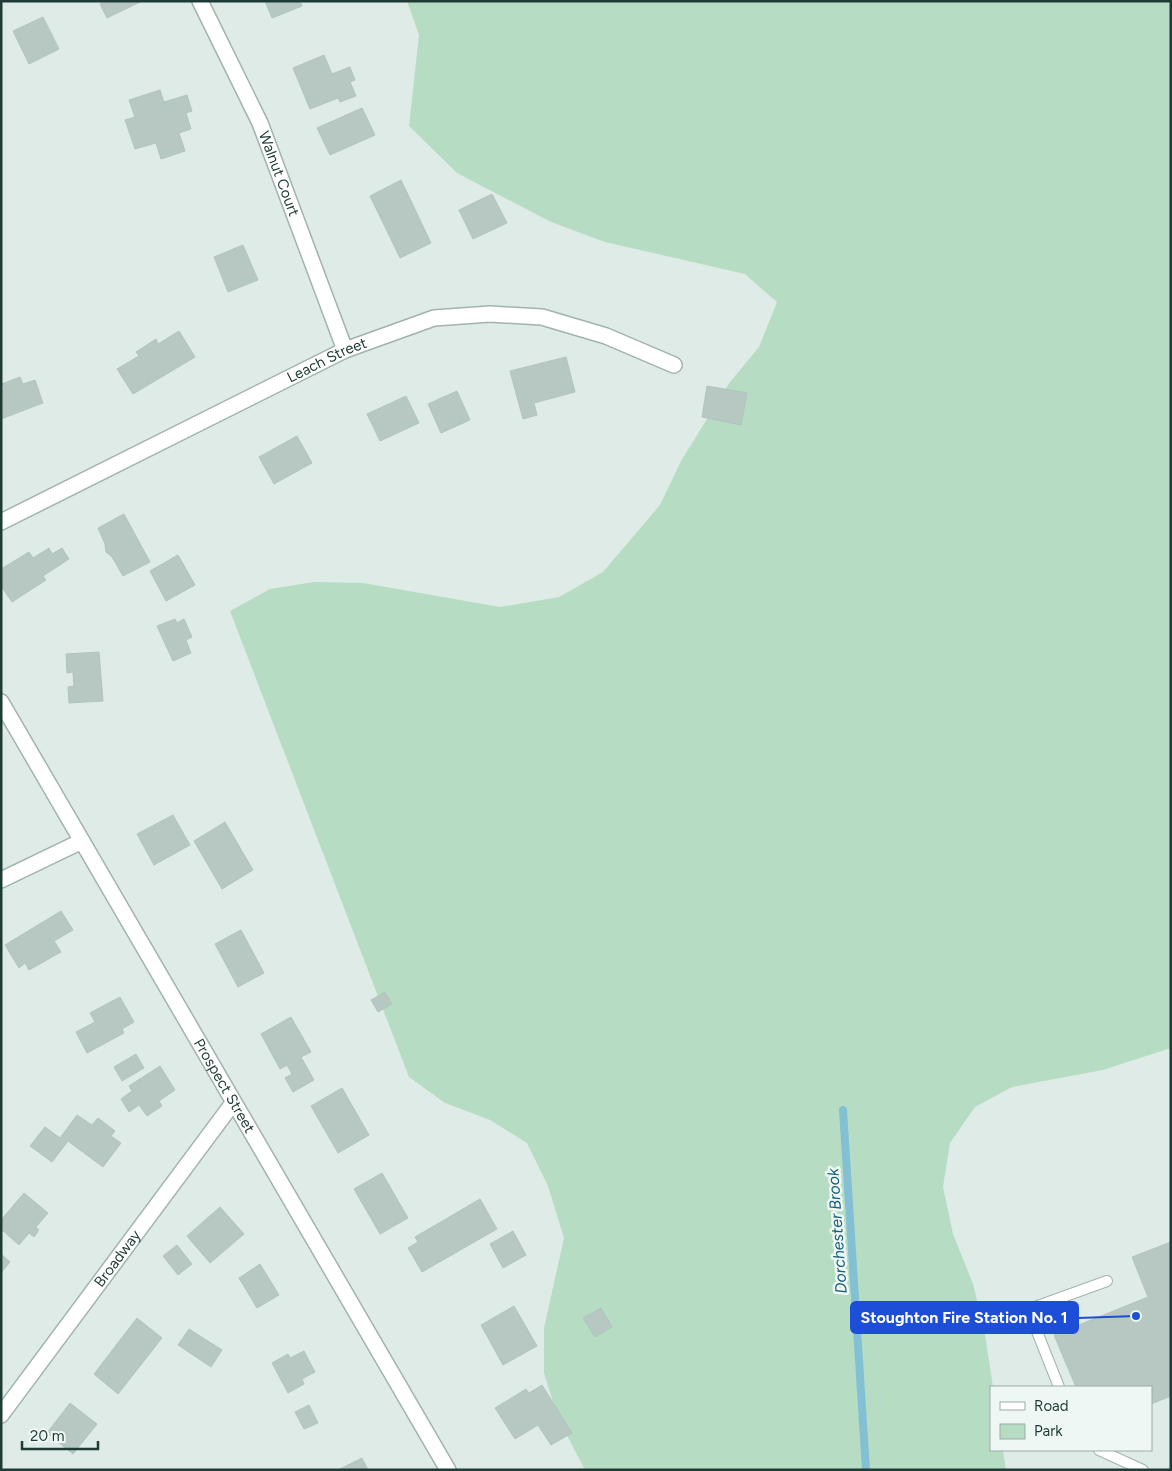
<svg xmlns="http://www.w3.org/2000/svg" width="1172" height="1471" font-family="Figtree,sans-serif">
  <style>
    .green { fill: #b6ddc4 }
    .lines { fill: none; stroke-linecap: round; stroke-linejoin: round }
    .stream { stroke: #84c0d3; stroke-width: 8 }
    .building { fill: #b7c8c2; stroke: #b1c4be }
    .service-casing { stroke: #a2b3ae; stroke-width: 12 }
    .minor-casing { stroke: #a2b3ae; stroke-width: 18 }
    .tertiary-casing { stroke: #a2b3ae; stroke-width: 18 }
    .service { stroke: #fff; stroke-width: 10 }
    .minor { stroke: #fff; stroke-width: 15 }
    .tertiary { stroke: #fff; stroke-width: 15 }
    .labels { text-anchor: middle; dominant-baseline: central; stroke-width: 5; stroke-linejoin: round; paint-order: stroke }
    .street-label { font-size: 15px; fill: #1f3b36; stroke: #eff7f4 }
    .water-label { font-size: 16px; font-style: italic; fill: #186179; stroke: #eff7f4 }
    .leader { fill: none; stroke: #1d4ed8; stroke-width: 2 }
    .callout-dot { fill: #1d4ed8; stroke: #eff7f4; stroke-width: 2 }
    .callout { fill: #1d4ed8; stroke: #1d4ed8; stroke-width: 2 }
    .callout-label { font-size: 16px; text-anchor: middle; font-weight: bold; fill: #fff }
  </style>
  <rect width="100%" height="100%" fill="#dfebe6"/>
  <!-- green -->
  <polygon class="green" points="407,1 1171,1 1171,1048 1103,1070 1012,1087 975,1107 950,1143 943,1187 953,1234 973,1284 984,1328 993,1387 991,1387 991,1450 1003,1450 1006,1470 585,1470 558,1418 544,1373 544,1328 564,1238 548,1186 527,1143 490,1120 445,1103 409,1077 230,611 270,589 314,582 363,583 500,607 559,597 603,572 660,505 681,461 730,382 759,347 777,302 745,274 605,242 551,222 457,173 409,126 419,35"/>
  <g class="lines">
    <!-- stream -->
    <polyline class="stream" points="843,1110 866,1470"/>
  </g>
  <!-- building -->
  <g class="building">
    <polygon points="104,1 142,1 107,18 100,4"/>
    <polygon points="265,1 300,1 302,6 272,18"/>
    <polygon points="43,17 59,49 29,64 13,31"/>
    <polygon points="324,55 332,74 350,67 355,80 350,82 356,96 340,102 338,98 310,109 293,68"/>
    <polygon points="160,90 164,102 187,95 192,111 186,113 191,129 179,133 185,151 161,159 156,143 135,149 125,120 135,117 129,100"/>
    <polygon points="362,108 375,135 330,155 317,128"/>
    <polygon points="401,180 431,243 400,258 370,196"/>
    <polygon points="492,194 507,223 473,239 459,210"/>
    <polygon points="243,245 258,280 228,292 214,257"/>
    <polygon points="179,331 195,357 133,394 117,369 139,356 136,352 156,339 158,344"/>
    <polygon points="566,357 575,392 534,403 537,415 523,419 510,371"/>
    <polygon points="20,377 23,384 35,380 43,403 1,419 1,390 4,389 2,384"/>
    <polygon points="707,386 747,393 741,425 702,417"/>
    <polygon points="457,391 470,420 441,433 428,404"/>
    <polygon points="406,396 419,423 380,441 367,414"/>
    <polygon points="297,436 312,463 274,484 259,457"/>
    <polygon points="124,514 150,562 123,576 112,557 106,552 105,544 98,528"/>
    <polygon points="49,548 52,554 62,548 69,559 43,576 46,580 12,602 1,586 1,569 29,552 33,558"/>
    <polygon points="178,555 195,585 166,601 150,571"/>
    <polygon points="175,619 177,623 184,619 192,637 186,640 191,653 173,661 157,626"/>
    <polygon points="99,652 103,701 69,703 68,687 74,686 73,672 67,673 66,654"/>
    <polygon points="173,815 190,845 154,865 137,834"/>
    <polygon points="225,822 253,870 222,889 194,841"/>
    <polygon points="61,911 73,930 54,941 61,952 29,970 25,963 19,968 5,945"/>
    <polygon points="241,930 264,973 238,987 215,944"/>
    <polygon points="385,992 392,1004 378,1012 371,1000"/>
    <polygon points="120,997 134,1022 122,1029 124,1033 87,1053 76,1032 95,1022 90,1013"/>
    <polygon points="291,1017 311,1052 301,1057 314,1080 293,1092 285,1078 292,1074 287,1065 280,1069 261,1034"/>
    <polygon points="136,1054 144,1068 122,1081 114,1067"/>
    <polygon points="160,1066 175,1090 159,1101 162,1106 147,1116 139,1105 129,1112 121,1099 132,1091 129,1086"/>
    <polygon points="342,1088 369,1135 338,1153 311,1106"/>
    <polygon points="77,1115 92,1125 98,1118 115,1131 111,1136 121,1143 103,1167 68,1141 52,1162 30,1146 45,1127 60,1138"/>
    <polygon points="382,1173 408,1218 380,1234 354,1189"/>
    <polygon points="24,1193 48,1213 36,1227 39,1230 34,1237 29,1233 19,1245 1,1229 1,1220"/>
    <polygon points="480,1199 497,1229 422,1272 408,1248 418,1242 415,1237"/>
    <polygon points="220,1207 244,1234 210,1263 187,1236"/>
    <polygon points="513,1231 526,1255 503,1268 490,1244"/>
    <polygon points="1171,1242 1171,1396 1151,1404 1151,1387 1076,1387 1054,1335 1148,1297 1132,1257"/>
    <polygon points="177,1245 192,1264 178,1275 163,1256"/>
    <polygon points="1,1254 10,1262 1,1273"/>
    <polygon points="260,1264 279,1295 257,1308 239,1278"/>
    <polygon points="514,1306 537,1346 503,1365 481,1325"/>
    <polygon points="601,1308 612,1327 595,1337 583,1318"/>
    <polygon points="137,1318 162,1338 118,1394 94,1374"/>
    <polygon points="189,1329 222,1350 211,1367 178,1345"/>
    <polygon points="304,1351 315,1372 302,1379 304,1384 288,1393 272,1363 288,1354 290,1358"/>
    <polygon points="542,1385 572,1433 551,1445 538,1425 515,1439 495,1408 526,1389 529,1393"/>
    <polygon points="70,1403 97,1424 73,1454 47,1433"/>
    <polygon points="309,1405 318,1423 304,1429 295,1412"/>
    <polygon points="362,1458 368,1470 338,1470"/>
  </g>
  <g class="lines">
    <!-- service casing -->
    <g class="service-casing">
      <g id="service">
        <polyline points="1059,1387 1034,1324 1032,1314 1035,1307 1107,1281"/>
        <polyline points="1099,1450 1143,1470"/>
      </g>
    </g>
    <!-- minor casing -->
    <g class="minor-casing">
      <g id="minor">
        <path id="s1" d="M200 1 260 123 345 350"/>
        <path id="s2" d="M1 522 345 350 434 318 490 314 542 317 606 336 674 365"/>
        <polyline points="1,880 82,841"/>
        <path id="s3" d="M1 1415 233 1103"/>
      </g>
    </g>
    <!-- tertiary casing -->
    <g class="tertiary-casing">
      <g id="tertiary">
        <path id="s4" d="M1 702 448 1470"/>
      </g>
    </g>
    <!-- service -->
    <use href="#service" class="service"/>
    <!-- minor -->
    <use href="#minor" class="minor"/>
    <!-- tertiary -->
    <use href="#tertiary" class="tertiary"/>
  </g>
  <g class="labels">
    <!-- street labels -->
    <g class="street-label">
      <text stroke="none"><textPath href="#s1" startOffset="190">Walnut Court</textPath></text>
      <text stroke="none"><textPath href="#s2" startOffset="364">Leach Street</textPath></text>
      <text stroke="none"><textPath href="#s4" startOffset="444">Prospect Street</textPath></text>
      <text stroke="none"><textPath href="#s3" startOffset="195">Broadway</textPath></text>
    </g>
    <!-- water labels -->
    <g class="water-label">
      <text transform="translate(837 1231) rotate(-94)">Dorchester Brook</text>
    </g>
  </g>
  <!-- callouts -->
  <path class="leader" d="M1136 1316L1078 1318"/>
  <circle class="callout-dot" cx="1136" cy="1316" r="5"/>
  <rect class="callout" x="851" y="1302" width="227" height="31" rx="5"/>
  <g class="callout-label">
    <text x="964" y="1323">Stoughton Fire Station No. 1</text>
  </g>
  <!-- border -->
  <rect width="1172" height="1471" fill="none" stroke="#1f3b36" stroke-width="5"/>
  <!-- legend -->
  <rect x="990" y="1386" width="162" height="65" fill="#eff7f4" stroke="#9caca8"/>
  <rect x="1000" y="1402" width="25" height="8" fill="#ffffff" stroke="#9caca8"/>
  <text x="1034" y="1411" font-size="15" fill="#1f3b36">Road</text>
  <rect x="1000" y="1424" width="25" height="15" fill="#b6ddc4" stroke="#9caca8"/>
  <text x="1034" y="1436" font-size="15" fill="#1f3b36">Park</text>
  <!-- scale -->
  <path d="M22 1441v8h76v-8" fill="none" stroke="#1f3b36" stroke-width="2.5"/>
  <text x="30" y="1441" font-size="15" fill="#1f3b36" stroke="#eff7f4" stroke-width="4" paint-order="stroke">20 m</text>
</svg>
